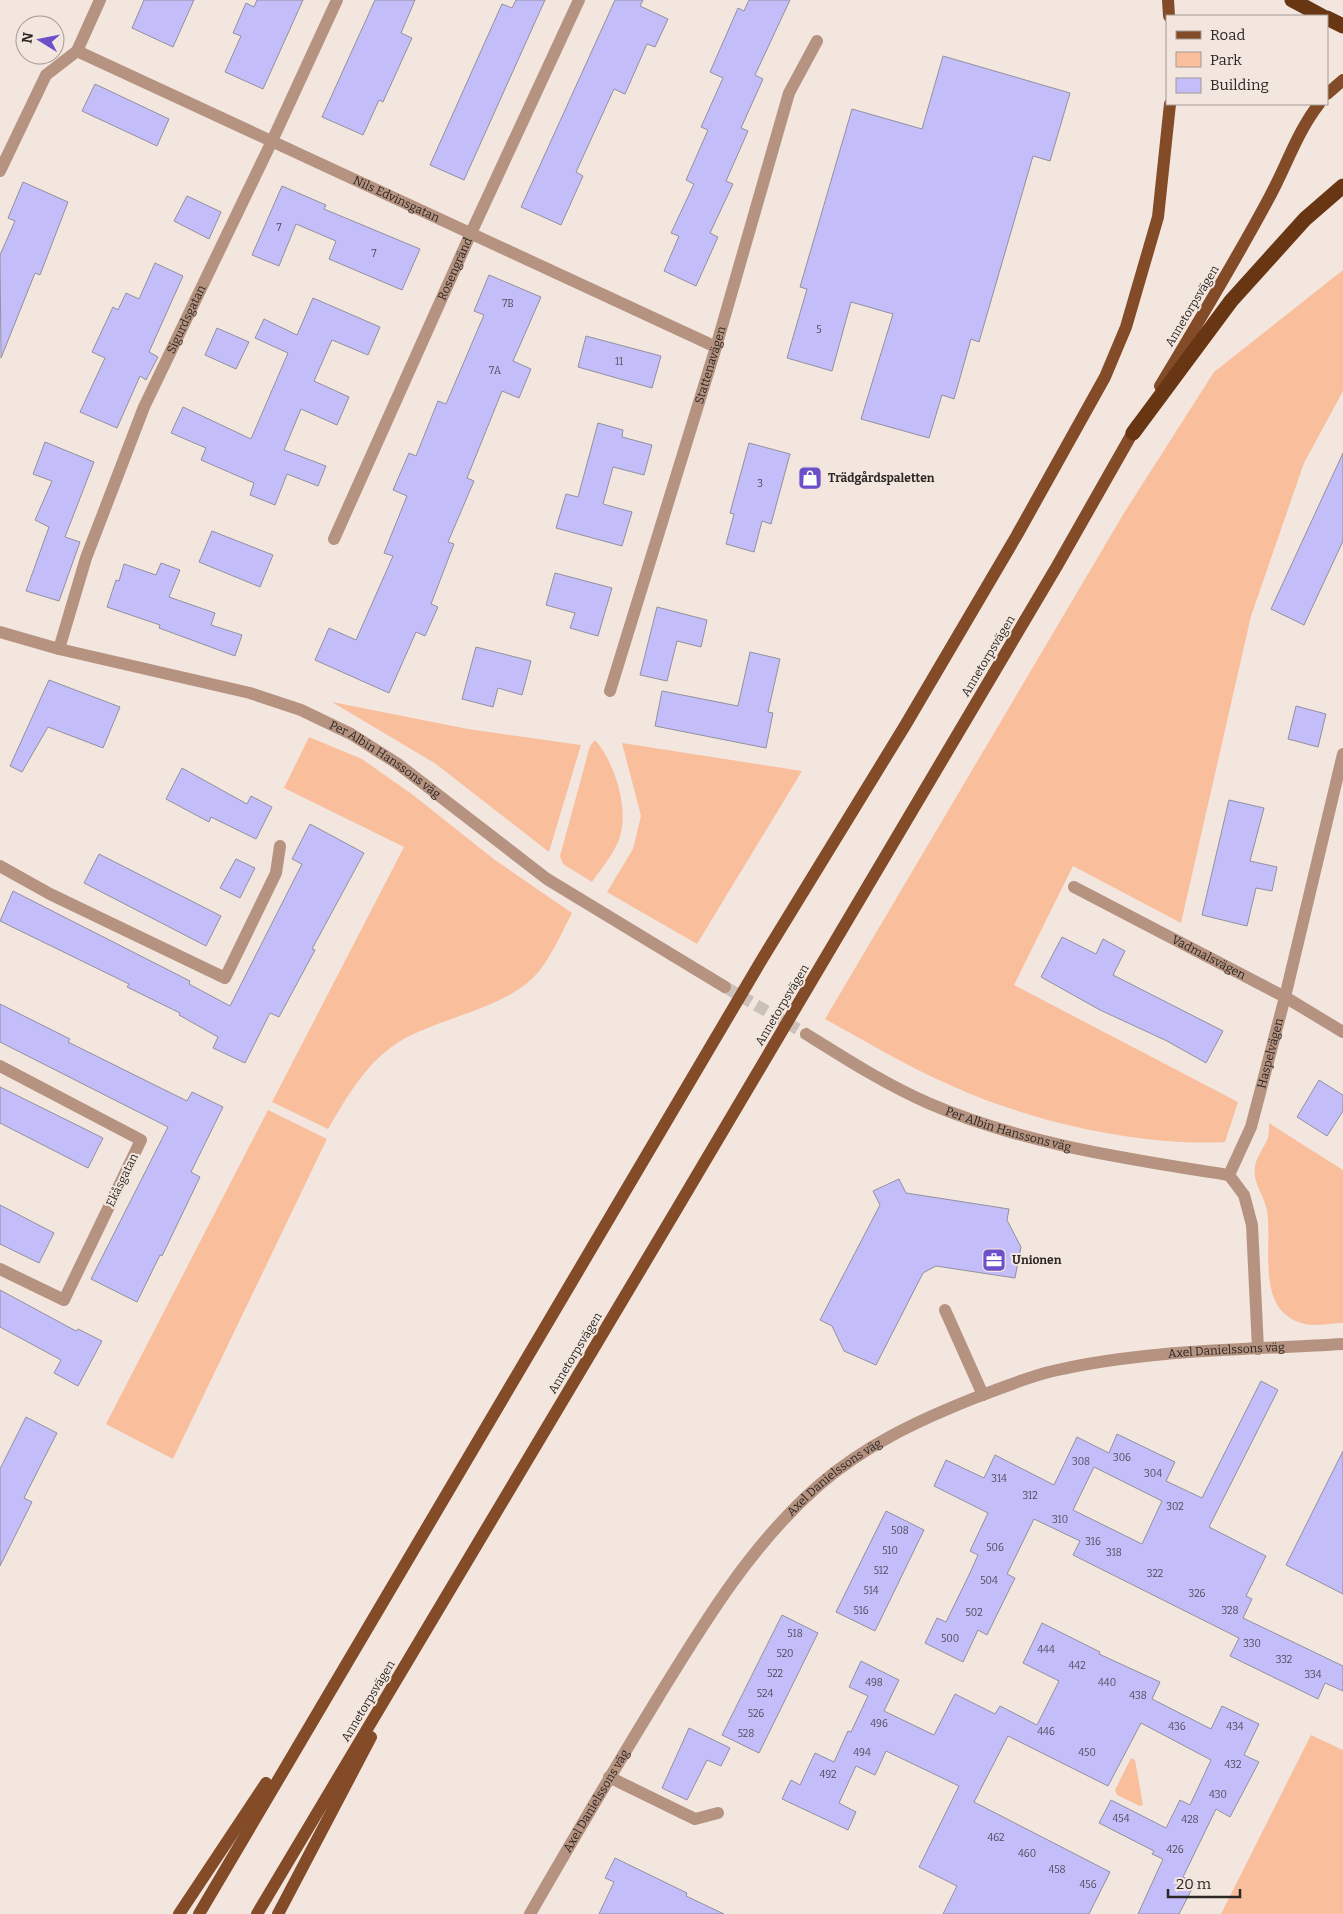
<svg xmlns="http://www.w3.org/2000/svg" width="1343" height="1914" font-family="Bitter,serif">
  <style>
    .green { fill: #f9bf9d }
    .building { fill: #c3bdfa; stroke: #92919d; fill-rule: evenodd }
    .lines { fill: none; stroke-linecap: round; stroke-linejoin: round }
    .minor-tunnel { stroke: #cbc0ba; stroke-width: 12; stroke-dasharray: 12 6; stroke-linecap: butt }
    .minor { stroke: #b59380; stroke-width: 12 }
    .major { stroke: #834b27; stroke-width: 12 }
    .highway { stroke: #693613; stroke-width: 15 }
    .labels { text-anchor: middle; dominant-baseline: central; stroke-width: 4; stroke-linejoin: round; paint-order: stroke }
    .number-label { font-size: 10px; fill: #524c5a }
    .street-label { font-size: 12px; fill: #2c2724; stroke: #f3e6df }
    .poi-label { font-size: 12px; font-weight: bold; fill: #2c2724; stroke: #f3e6df; text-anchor: start }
  </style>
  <rect width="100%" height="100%" fill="#f3e6df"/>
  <!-- green -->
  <g class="green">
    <path d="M1343 270V391L1304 463 1251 616 1181 923 1073 866 1014 985 1238 1102 1225 1142C1141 1147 1029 1121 952 1086 908 1067 867 1042 825 1019L1124 513 1214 372Z"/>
    <polygon points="332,702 468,729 581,745 549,852 436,764"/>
    <path d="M309 737 362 759 413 795 495 860 572 913C562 932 553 953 540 970 510 1008 444 1016 402 1040 367 1061 348 1095 328 1129L272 1102 404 847 284 788Z"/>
    <path d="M595 740C615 762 631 813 618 842 612 856 601 869 592 882L563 864 560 856 590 746Z"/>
    <polygon points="622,743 802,771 697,944 607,892 633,849 641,816"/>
    <polygon points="268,1110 327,1139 173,1459 106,1424"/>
    <path d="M1269 1123 1343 1170V1323C1331 1323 1316 1327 1305 1324 1254 1312 1273 1248 1267 1210 1264 1195 1252 1182 1255 1166 1257 1155 1264 1148 1268 1138 1269 1134 1269 1128 1269 1123Z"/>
    <polygon points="1311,1735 1343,1750 1343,1914 1221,1914"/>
    <polygon points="1131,1758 1135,1760 1143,1805 1140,1806 1117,1795 1115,1790"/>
  </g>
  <!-- building -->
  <g class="building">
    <polygon points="144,0 194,0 173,47 132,28"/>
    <polygon points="257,0 303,0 263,89 225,72 241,36 233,33 246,3 254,7"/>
    <polygon points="375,0 415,0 401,33 412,38 383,102 379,100 363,135 322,117"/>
    <polygon points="516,0 545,0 464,180 430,165 502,4 512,8"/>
    <polygon points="615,0 643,0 640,6 668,19 655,47 647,44 625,94 614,89 576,172 583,176 561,225 521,207"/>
    <polygon points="749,0 790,0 755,75 763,79 741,128 748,131 726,181 733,184 710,233 718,237 696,286 664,271 679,236 671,233 694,184 686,180 708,130 701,127 723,78 710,72 738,8 744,11"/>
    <polygon points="943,56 1070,93 1050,161 1033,156 979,342 971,339 954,399 942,395 929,438 861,419 893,314 851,302 832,371 787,358 807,289 800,287 852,109 922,129"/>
    <polygon points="95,84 169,119 157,146 82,111"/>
    <polygon points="23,182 68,202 40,275 35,273 1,358 0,255 15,221 8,218"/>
    <polygon points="282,186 326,205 324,209 420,249 402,290 329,259 336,241 296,224 279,266 252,255"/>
    <polygon points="187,196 221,212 209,239 174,221"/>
    <polygon points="155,263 183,276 149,352 158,357 146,380 140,376 117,428 80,412 105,358 92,352 113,307 118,310 126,293 139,299"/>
    <polygon points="489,275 541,297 513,361 531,369 519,398 502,391 467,478 474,481 448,542 454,544 431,604 438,607 425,636 416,632 389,693 315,660 329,628 356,640 393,556 384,553 407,496 393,490 409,453 416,456 438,401 446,404 484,315 474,311"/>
    <polygon points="313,298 380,327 368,355 332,340 314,381 349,397 337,425 301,409 284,450 326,466 318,486 287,474 275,505 250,495 254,483 201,460 206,448 171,433 183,407 251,439 288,353 255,338 264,319 297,335"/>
    <polygon points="217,328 249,342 236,369 205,355"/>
    <polygon points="586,336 661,356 652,388 578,367"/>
    <polygon points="598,423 623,430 622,437 652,445 644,475 613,467 603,504 632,512 622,546 556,528 566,494 578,497"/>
    <polygon points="45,442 94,462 65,537 80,542 59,601 26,591 49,527 35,520 52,481 33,474"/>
    <polygon points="749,443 790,454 771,524 762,521 754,552 726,544 734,514 730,513"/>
    <polygon points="1343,453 1343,541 1304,625 1271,609"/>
    <polygon points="212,531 273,555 260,587 199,562"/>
    <polygon points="161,563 180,570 169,597 215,613 211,625 242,635 235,656 159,628 160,625 107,607 116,580 119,581 124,564 156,575"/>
    <polygon points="555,573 612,588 598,636 570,628 575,613 546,605"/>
    <polygon points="657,607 707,620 701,647 677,641 667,681 640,675"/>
    <polygon points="476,647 531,661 522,695 498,688 493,707 462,699"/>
    <polygon points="750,652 780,659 768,712 773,713 766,748 655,726 662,691 738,706"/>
    <polygon points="49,680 120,707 103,748 48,727 22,772 10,766"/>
    <polygon points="1296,706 1326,714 1318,747 1288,739"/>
    <polygon points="182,768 247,804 251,796 272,807 256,839 211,817 209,822 166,799"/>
    <polygon points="1229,800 1264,808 1250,861 1277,867 1272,891 1256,888 1247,926 1202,915"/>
    <polygon points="310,824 364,853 312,949 315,950 279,1017 270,1013 245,1063 213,1048 218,1037 179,1015 180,1013 127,987 129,984 0,921 13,891 190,981 189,984 230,1006 302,864 292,859"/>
    <polygon points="99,854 221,916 206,946 84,883"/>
    <polygon points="236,859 255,868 240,898 220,888"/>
    <polygon points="1062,937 1096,954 1103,939 1125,951 1113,975 1223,1031 1206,1063 1167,1041 1100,1010 1041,977"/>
    <polygon points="0,1004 70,1039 68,1042 187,1101 192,1092 223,1107 191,1172 200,1177 162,1256 160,1255 137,1302 91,1279 168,1127 0,1042"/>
    <polygon points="1319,1080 1343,1095 1343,1111 1327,1136 1297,1117"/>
    <polygon points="0,1087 103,1138 88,1168 0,1123"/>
    <polygon points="899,1179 906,1193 1009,1209 1007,1220 1021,1247 1015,1278 936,1266 923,1273 876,1365 844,1351 832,1326 820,1320 880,1205 873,1191"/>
    <polygon points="0,1205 54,1233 39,1263 0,1244"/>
    <polygon points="0,1290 76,1331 78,1329 102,1341 78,1386 54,1373 61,1360 0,1327"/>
    <path d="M1261 1381 1278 1390 1209 1527 1266 1556 1246 1596 1252 1599 1243 1618 1343 1666V1691L1325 1683 1318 1699 1230 1656 1239 1638 1073 1555 1080 1541 1034 1519 1007 1574 1015 1578 987 1635 978 1630 963 1662 925 1643 937 1618 946 1622 969 1575 978 1555 970 1551 988 1513 934 1486 946 1460 984 1478 995 1455 1054 1485 1077 1437 1109 1453 1117 1434 1175 1462 1166 1481 1202 1498ZM1094 1467 1162 1501 1142 1544 1073 1510Z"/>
    <polygon points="26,1417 57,1433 24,1498 32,1502 0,1566 0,1469"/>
    <polygon points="1343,1451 1343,1594 1286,1565"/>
    <polygon points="886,1511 924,1530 875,1631 836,1612"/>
    <polygon points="782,1615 818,1633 759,1753 722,1735"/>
    <polygon points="1042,1623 1100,1652 1099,1654 1160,1682 1152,1699 1211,1729 1222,1706 1259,1724 1244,1755 1259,1762 1230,1817 1216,1809 1183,1877 1195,1883 1179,1914 1138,1914 1163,1859 1152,1854 1154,1851 1099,1823 1111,1800 1166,1828 1180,1800 1190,1805 1211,1760 1141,1723 1108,1786 1008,1736 974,1802 1110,1872 1089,1914 943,1914 957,1886 919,1867 959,1786 886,1751 875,1775 856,1766 839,1803 856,1812 848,1830 782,1799 791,1780 800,1785 815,1753 834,1762 848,1731 851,1732 868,1696 849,1687 861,1661 899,1680 884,1711 934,1735 955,1694 995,1714 1000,1706 1037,1725 1059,1681 1023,1663"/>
    <polygon points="689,1728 730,1748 721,1766 707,1760 687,1800 662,1788"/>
    <polygon points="615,1858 687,1893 686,1896 724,1914 599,1914 614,1882 605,1878"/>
  </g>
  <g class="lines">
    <!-- minor-tunnel -->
    <polyline class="minor-tunnel" points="725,987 806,1034"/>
    <!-- minor -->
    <g class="minor">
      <path id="s1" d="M77 51 716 347"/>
      <polyline points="0,171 46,75 77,51 100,0"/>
      <path id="s2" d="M334 539 471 233 579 0"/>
      <path id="s3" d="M0 632 59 649 250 693 301 710 351 734 398 764 547 879 725 987"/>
      <path id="s4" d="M59 649 86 558 144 407 272 141 337 0"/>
      <path id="s5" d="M610 691 716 347 789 93 817 41"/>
      <polyline points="0,866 50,894 225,978 276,873 280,846"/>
      <path id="s6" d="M1074 887 1285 997 1343 1032"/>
      <path id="s7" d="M806 1034C846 1059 885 1084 928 1103 1023 1144 1128 1159 1229 1175"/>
      <polyline points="0,1066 141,1140 64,1300 0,1269"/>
      <path id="s8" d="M1229 1175 1251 1127 1285 997 1343 754"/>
      <polyline points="1229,1175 1244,1195 1252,1225 1258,1349"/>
      <polyline points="945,1310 983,1395"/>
      <polyline points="609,1777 695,1819 718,1813"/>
      <path id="s9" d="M530 1914C572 1841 615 1768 659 1696 705 1621 751 1545 818 1486 865 1445 919 1420 977 1397 1002 1388 1027 1377 1053 1371 1147 1349 1247 1350 1343 1344"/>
    </g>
    <!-- major -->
    <g class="major">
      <polyline points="1168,0 1169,16"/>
      <polyline points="1327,94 1343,80"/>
      <path d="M1160 386C1197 324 1235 262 1269 198 1286 167 1297 132 1319 104"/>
      <polyline points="179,1914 266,1783"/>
      <polyline points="199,1914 761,961 906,724 1017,535 1105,377 1126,327 1158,217 1170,104"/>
      <polyline points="257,1914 675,1212 1057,566 1137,425"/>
      <polyline points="278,1914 371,1737"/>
    </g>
    <!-- highway -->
    <g class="highway">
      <polyline points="1292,0 1322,16"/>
      <polyline points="1327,18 1343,26"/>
      <polyline points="1133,433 1231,301 1305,219 1343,186"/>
    </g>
  </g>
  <!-- icons -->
  <defs>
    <g id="shop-square" transform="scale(1.25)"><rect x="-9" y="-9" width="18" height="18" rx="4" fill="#6c50ca" stroke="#f3e6df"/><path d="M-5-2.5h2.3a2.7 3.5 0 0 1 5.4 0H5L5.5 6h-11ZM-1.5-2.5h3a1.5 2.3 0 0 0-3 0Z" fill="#fff"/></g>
    <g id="office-square" transform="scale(1.25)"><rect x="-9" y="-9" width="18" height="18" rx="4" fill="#6c50ca" stroke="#f3e6df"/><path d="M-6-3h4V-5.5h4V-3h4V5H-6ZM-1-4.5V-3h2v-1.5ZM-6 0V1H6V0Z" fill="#fff"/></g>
  </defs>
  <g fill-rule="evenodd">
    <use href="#shop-square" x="810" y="478"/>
    <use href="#office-square" x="994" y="1260"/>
  </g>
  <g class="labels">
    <!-- number labels -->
    <g class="number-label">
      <text x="279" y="228">7</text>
      <text x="374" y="254">7</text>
      <text x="508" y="304">7B</text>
      <text x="819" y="330">5</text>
      <text x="619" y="362">11</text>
      <text x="495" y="371">7A</text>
      <text x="760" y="484">3</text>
      <text x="1122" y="1458">306</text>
      <text x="1081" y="1462">308</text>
      <text x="1153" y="1474">304</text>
      <text x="999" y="1479">314</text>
      <text x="1030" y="1496">312</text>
      <text x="1175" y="1507">302</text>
      <text x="1060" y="1520">310</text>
      <text x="900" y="1531">508</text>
      <text x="1093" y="1542">316</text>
      <text x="995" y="1548">506</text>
      <text x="890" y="1551">510</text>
      <text x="1114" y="1553">318</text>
      <text x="881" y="1571">512</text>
      <text x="1155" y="1574">322</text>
      <text x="989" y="1581">504</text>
      <text x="871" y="1591">514</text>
      <text x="1197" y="1594">326</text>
      <text x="861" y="1611">516</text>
      <text x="1230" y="1611">328</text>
      <text x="974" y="1613">502</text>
      <text x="795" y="1634">518</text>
      <text x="950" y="1639">500</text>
      <text x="1252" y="1644">330</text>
      <text x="1046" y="1650">444</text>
      <text x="785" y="1654">520</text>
      <text x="1284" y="1660">332</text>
      <text x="1077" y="1666">442</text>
      <text x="775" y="1674">522</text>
      <text x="1313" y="1675">334</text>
      <text x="874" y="1683">498</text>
      <text x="1107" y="1683">440</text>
      <text x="765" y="1694">524</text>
      <text x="1138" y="1696">438</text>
      <text x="756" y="1714">526</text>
      <text x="879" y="1724">496</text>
      <text x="1177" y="1727">436</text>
      <text x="1235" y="1727">434</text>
      <text x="1046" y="1732">446</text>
      <text x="746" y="1734">528</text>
      <text x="862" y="1753">494</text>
      <text x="1087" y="1753">450</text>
      <text x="1233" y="1765">432</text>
      <text x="828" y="1775">492</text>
      <text x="1218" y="1795">430</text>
      <text x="1121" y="1819">454</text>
      <text x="1190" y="1820">428</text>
      <text x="996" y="1838">462</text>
      <text x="1175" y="1850">426</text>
      <text x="1027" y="1854">460</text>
      <text x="1057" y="1870">458</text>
      <text x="1088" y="1885">456</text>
    </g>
    <!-- street labels -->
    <g class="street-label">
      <text stroke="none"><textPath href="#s1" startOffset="352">Nils Edvinsgatan</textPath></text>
      <text stroke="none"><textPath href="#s2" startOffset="296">Rosengränd</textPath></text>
      <text transform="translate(1192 306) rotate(-59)">Annetorpsvägen</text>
      <text stroke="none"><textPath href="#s4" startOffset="354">Sigurdsgatan</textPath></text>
      <text stroke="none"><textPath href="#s5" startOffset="341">Stattenavägen</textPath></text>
      <text transform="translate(988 656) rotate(-59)">Annetorpsvägen</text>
      <text stroke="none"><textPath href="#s3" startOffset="409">Per Albin Hanssons väg</textPath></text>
      <text stroke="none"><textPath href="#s6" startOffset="152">Vadmalsvägen</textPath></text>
      <text transform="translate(782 1005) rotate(-59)">Annetorpsvägen</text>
      <text stroke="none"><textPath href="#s8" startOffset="129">Haspelvägen</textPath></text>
      <text stroke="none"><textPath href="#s7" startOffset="225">Per Albin Hanssons väg</textPath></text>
      <text transform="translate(122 1180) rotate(-64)">Ekåsgatan</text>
      <text stroke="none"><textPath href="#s9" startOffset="956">Axel Danielssons väg</textPath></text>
      <text transform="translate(575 1353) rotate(-59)">Annetorpsvägen</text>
      <text stroke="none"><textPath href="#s9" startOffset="536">Axel Danielssons väg</textPath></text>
      <text transform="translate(368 1701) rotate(-59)">Annetorpsvägen</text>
      <text stroke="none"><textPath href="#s9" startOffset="131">Axel Danielssons väg</textPath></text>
    </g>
    <!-- poi labels -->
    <g class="poi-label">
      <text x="828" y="478">Trädgårdspaletten</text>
      <text x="1012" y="1260">Unionen</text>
    </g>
  </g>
  <!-- legend -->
  <rect x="1166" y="15" width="162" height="90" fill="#f3e6df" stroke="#a39a94"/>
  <rect x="1176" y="31" width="25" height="8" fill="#834b27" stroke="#a39a94"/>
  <text x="1210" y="40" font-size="15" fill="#2c2724">Road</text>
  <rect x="1176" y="52" width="25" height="15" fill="#f9bf9d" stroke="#a39a94"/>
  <text x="1210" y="65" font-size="15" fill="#2c2724">Park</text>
  <rect x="1176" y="78" width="25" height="15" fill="#c3bdfa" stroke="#a39a94"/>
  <text x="1210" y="90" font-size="15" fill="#2c2724">Building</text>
  <!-- north arrow -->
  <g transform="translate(40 40) rotate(280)"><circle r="24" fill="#f3e6df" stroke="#a39a94"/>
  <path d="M0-4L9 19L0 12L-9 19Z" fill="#6c50ca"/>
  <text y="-8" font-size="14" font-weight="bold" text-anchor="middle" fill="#2c2724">N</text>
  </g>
  <!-- scale -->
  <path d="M1168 1889v8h72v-8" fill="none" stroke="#2c2724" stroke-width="2.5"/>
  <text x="1176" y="1889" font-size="15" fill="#2c2724" stroke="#f3e6df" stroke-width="4" paint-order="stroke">20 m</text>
</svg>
